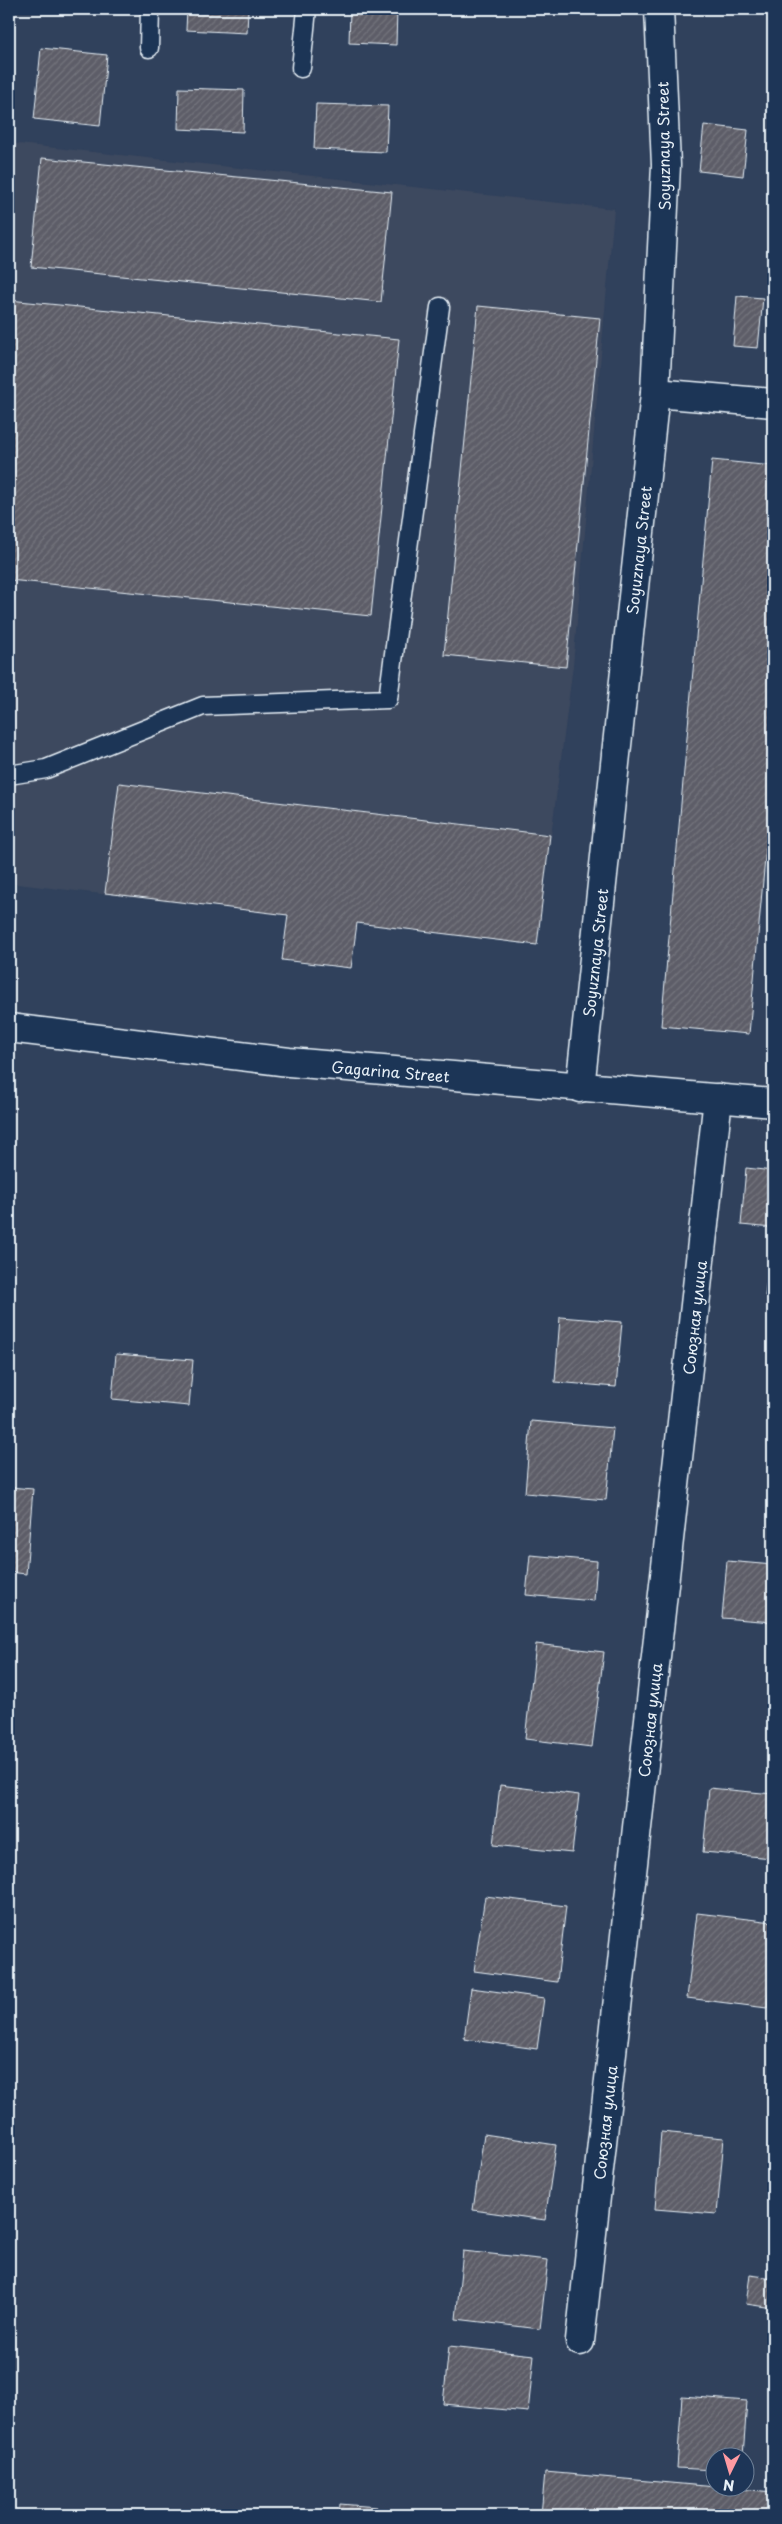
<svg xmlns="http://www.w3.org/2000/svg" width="782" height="2524" font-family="'Playpen Sans',sans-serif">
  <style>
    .built { fill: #3e495f }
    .building { fill: url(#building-hatch); stroke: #e8f1f8 }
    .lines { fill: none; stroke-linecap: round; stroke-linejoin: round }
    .service-casing { stroke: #e8f1f8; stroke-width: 21 }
    .minor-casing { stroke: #e8f1f8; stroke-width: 31 }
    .service { stroke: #1d3557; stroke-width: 18 }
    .minor { stroke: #1d3557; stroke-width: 28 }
    .labels { text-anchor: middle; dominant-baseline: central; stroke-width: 5; stroke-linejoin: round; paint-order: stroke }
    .street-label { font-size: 15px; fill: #e8f1f8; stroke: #1d3557 }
  </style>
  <defs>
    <pattern id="building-hatch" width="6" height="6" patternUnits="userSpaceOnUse" patternTransform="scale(1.25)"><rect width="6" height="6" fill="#5d5d67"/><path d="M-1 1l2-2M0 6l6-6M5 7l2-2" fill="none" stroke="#74757e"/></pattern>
  </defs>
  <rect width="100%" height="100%" fill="#30415c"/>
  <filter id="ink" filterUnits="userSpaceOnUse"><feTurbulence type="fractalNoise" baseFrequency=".02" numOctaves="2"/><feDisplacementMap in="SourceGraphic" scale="10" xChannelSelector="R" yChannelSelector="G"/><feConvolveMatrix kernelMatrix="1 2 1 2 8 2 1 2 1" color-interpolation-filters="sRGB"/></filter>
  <g filter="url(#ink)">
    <!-- built -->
    <polygon class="built" points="9,143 614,209 573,665 537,945 9,883"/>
    <!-- building -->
    <g class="building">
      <polygon points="187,9 248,9 247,33 186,30"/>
      <polygon points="350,9 397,9 396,45 349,43"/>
      <polygon points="41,48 107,55 100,126 34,119"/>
      <polygon points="179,88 244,90 243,132 178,129"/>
      <polygon points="316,104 388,106 386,152 314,149"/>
      <polygon points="704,125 748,130 743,176 699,171"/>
      <polygon points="42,158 392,192 381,302 31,267"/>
      <polygon points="737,296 763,298 758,348 733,346"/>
      <polygon points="9,300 399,339 371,616 9,580"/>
      <polygon points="478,306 600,318 566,667 444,655"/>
      <polygon points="712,460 773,466 773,771 749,1034 661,1026"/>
      <polygon points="119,783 550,835 537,945 357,923 351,968 282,960 288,915 105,893"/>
      <polygon points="746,1168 773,1171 773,1228 741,1225"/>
      <polygon points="771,1243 773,1243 773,1297 765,1296"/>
      <polygon points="560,1317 622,1322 616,1387 555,1382"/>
      <polygon points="116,1354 193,1360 189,1406 112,1399"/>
      <polygon points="531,1421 613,1428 606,1500 525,1493"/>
      <polygon points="9,1487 33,1489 26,1574 9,1572"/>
      <polygon points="530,1555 597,1561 594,1601 526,1595"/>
      <polygon points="727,1561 773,1565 773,1622 722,1618"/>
      <polygon points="536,1644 604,1652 592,1747 525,1739"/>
      <polygon points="500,1785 579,1795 572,1853 493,1845"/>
      <polygon points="709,1788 773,1794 773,1858 703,1852"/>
      <polygon points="485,1896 566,1906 557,1982 474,1971"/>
      <polygon points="697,1913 773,1922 773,1958 767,2008 687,1998"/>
      <polygon points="471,1988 544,1998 537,2049 464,2039"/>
      <polygon points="661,2132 724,2138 717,2214 655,2209"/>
      <polygon points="484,2134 556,2145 545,2220 473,2210"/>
      <polygon points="463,2251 548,2260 540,2329 456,2319"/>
      <polygon points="750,2275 773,2278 773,2308 746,2304"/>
      <polygon points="449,2346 534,2355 528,2412 443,2404"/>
      <polygon points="682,2396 747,2401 743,2456 714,2456 714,2470 677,2468"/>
      <polygon points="545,2472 773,2492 773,2515 541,2515"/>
      <polygon points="340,2504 377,2507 376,2515 339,2515"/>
    </g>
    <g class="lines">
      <!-- service casing -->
      <g class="service-casing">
        <g id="service">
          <polyline points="149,48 150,9"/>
          <polyline points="301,68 307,9"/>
          <polyline points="9,775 46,769 203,706 388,699 440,307"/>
        </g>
      </g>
      <!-- minor casing -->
      <g class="minor-casing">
        <g id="minor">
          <polyline points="655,393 773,403"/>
          <path id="s1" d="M9 1028 289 1062 773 1103"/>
          <path id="s2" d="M580 1088 655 393 666 165 659 9"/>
          <path id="s3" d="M580 2341 718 1098"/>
        </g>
      </g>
      <!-- service -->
      <use href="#service" class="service"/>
      <!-- minor -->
      <use href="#minor" class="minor"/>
    </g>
  </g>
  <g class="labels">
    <!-- street labels -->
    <g class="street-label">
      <text transform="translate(663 146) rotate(-91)">Soyuznaya Street</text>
      <text stroke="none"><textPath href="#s2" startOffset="541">Soyuznaya Street</textPath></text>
      <text stroke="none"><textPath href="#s2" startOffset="136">Soyuznaya Street</textPath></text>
      <text stroke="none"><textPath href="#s1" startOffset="384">Gagarina Street</textPath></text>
      <text stroke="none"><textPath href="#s3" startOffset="1030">Союзная улица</textPath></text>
      <text stroke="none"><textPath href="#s3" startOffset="625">Союзная улица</textPath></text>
      <text stroke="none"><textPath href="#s3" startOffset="220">Союзная улица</textPath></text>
    </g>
  </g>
  <!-- margin -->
  <rect width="782" height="2524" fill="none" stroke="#1d3557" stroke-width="30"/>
  <rect x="15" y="15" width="752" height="2494" fill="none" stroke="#e8f1f8" stroke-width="2" filter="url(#ink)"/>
  <!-- north arrow -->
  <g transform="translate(730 2472) rotate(185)"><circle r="24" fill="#1d3557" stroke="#6e8097"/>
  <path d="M0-4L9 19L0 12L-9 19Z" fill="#ff9aa2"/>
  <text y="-8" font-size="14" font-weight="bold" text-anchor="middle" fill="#e8f1f8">N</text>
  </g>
</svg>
